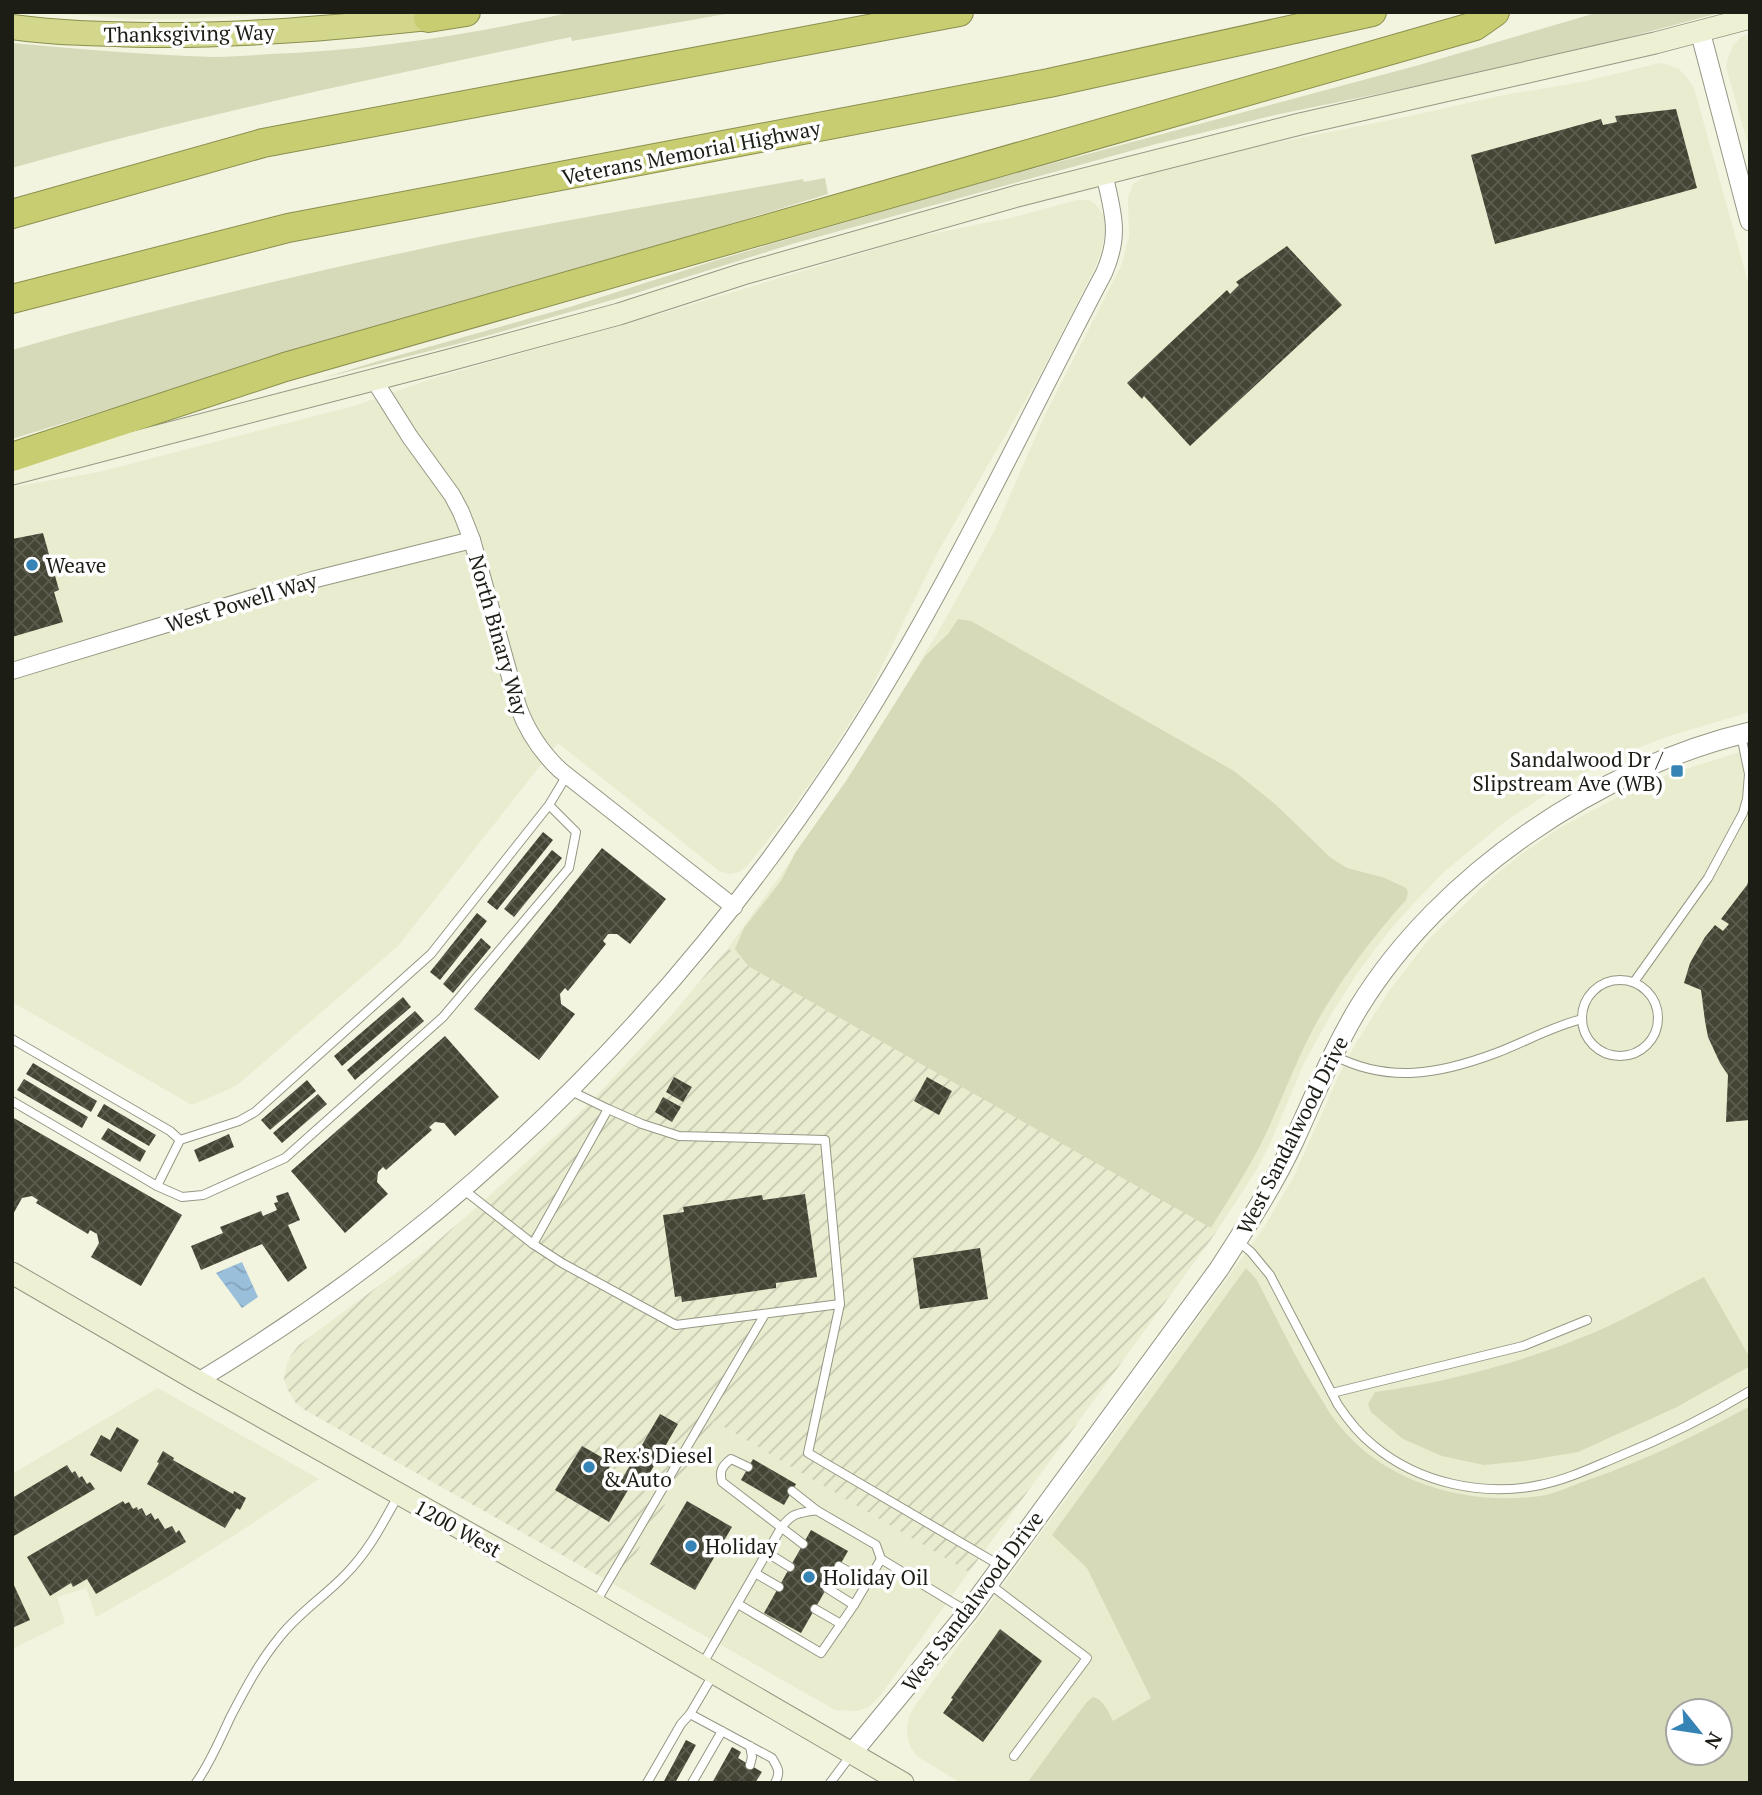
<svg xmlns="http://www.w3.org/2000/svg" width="1762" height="1795" font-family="'PT Serif',serif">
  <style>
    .built { fill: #e9eccf }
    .industrial { fill: url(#industrial-furrows) }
    .green { fill: #d7dab9; fill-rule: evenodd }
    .water { fill: url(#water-waves) }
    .building { fill: url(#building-cross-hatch) }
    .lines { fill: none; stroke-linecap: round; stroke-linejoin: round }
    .service-casing { stroke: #959784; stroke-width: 10 }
    .minor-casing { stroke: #959784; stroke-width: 18 }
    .tertiary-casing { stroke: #959784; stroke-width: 21 }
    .secondary-casing { stroke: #959784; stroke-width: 23 }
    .trunk-casing { stroke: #8b8f50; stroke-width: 26 }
    .motorway-casing { stroke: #8b8f50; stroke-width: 30 }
    .service { stroke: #fff; stroke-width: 8 }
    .minor { stroke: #fff; stroke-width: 16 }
    .tertiary { stroke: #fff; stroke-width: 19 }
    .secondary { stroke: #eef0d4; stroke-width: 21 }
    .trunk { stroke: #d2d78c; stroke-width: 24 }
    .motorway { stroke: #c7cd70; stroke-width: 28 }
    .poi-dot { fill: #3684b6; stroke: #fff; stroke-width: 2.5 }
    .labels { text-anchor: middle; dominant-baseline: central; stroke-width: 7; stroke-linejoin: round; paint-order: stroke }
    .street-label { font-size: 21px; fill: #1c1d15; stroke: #fff }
    .poi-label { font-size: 21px; fill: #1c1d15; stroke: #fff; text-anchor: start }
  </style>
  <defs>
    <pattern id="industrial-furrows" width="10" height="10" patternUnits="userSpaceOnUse" patternTransform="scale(1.75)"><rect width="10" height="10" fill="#e9eccf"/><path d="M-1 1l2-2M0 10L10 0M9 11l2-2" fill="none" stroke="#c7cab1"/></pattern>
    <pattern id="water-waves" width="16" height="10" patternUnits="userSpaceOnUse" patternTransform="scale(1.75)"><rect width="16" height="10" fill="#99bfdb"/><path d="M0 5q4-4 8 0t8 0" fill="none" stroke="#83a4bb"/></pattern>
    <pattern id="building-cross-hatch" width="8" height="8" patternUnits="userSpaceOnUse" patternTransform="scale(1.75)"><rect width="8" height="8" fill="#444535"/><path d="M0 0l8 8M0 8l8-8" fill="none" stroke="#5c5d4f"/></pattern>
  </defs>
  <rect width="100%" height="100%" fill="#f2f4df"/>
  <!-- built -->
  <g class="built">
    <polygon points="35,12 312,12 180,19 135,19"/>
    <polygon points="1750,33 1750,151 1726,67 1728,57 1733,46 1741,37"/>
    <polygon points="1660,63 1669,65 1679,69 1686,76 1694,88 1750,289 1750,712 1666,737 1613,758 1578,776 1550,792 1507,820 1445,871 1411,906 1385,936 1357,974 1333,1011 1304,1063 1270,1144 1257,1169 1217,1231 748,966 728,948 845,786 938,632 994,532 1045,415 1122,264 1129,236 1128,197 1133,184 1147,175 1248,148 1410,116 1504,95 1582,82"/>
    <polygon points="1077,200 1089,200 1095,204 1105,217 1106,227 1102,248 1095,268 1039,377 939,550 868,694 825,762 784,820 747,866 739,872 729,874 719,871 558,743 398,946 236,1086 192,1105 12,1002 12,487 99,472 357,405 431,379 663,313 916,237 1010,218"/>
    <polygon points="1750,749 1750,1649 1462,1783 961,1783 918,1757 911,1748 907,1736 907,1728 909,1716 916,1704 1261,1232 1293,1178 1339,1075 1356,1043 1389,991 1430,938 1493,877 1523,853 1561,827 1637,787 1672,773"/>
    <polygon points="158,1388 319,1479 235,1535 172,1574 96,1617 86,1588 57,1597 65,1623 12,1649 12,1474"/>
    <polygon points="714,1421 969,1572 880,1696 869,1707 857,1711 835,1710 617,1586"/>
  </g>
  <!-- industrial -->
  <polygon class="industrial" points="728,948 748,966 1217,1231 969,1572 714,1421 617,1586 303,1409 295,1402 288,1390 284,1379 286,1367 291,1355 299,1345 427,1250 468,1215 561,1131 599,1093 670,1017"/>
  <!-- green -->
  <g class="green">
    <path d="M572 12H737L572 41 571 37C384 76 196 115 12 168V43C79 49 146 55 214 57 233 57 253 55 272 54 374 50 473 34 572 12Z"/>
    <polygon points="1599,12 1723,12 1599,45 1519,65 1275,115 1156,144 792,244 633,294 465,342 323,378 375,362 570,307 717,260 969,186 1419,65"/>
    <path d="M825 178 828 194 593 266 285 355 12 439V350C139 313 268 282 397 254 531 225 668 203 803 179L804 182Z"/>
    <path d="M958 619 971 621 1234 771 1275 804 1331 858 1347 868 1385 878 1406 888 1408 892 1406 900C1370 940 1337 984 1312 1031 1293 1068 1279 1107 1261 1144 1246 1173 1228 1200 1211 1228L748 966 735 949 744 928 781 881 795 853 846 781 925 656 948 634Z"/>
    <path d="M1246 1268 1257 1280C1277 1319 1296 1360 1320 1397 1326 1406 1331 1416 1338 1424 1384 1483 1467 1506 1540 1496 1555 1494 1570 1486 1585 1481 1642 1462 1697 1435 1750 1406V1783H1027L1086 1703 1093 1697C1104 1700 1108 1711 1113 1721L1151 1698 1087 1568 1052 1535ZM1720 1711V1753H1678V1711Z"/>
    <path d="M1704 1277 1750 1358V1366L1677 1407 1578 1452 1524 1461 1484 1465 1442 1456 1403 1439 1371 1412 1368 1404 1375 1392C1450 1382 1523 1362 1593 1333 1631 1317 1667 1295 1704 1277Z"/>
  </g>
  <!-- water -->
  <polygon class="water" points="242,1262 258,1297 242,1308 216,1273"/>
  <!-- building -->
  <g class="building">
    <polygon points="1676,109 1697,188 1495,244 1471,155 1601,119 1603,125 1617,122 1615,116"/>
    <polygon points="1287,246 1342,305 1190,446 1144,396 1142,399 1127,383 1227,290 1230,294 1239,285 1236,282"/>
    <polygon points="43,533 59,590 54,592 63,622 12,637 12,539"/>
    <polygon points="543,832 553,840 497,910 487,902"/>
    <polygon points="602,848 666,899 630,944 617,934 608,934 603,941 606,944 568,991 565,988 560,994 561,1004 575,1014 539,1060 474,1009"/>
    <polygon points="552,850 562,858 514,917 504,909"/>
    <polygon points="1750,877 1750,1120 1726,1122 1728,1075 1720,1063 1708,1037 1705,1021 1701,990 1684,983 1690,963 1705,937 1715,925 1723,931 1729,924 1721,919 1747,885"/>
    <polygon points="477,913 487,921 440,980 430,972"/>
    <polygon points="481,938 491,947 453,993 443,984"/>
    <polygon points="403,997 411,1007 342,1066 334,1056"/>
    <polygon points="415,1011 424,1021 355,1080 347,1070"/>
    <polygon points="445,1036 499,1097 455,1136 444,1123 435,1122 429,1127 432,1130 386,1170 383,1167 378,1172 377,1182 388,1194 345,1233 291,1171"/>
    <polygon points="33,1063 97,1101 91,1112 26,1074"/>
    <polygon points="674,1077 692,1087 683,1102 666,1092"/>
    <polygon points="927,1077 952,1091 939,1115 914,1101"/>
    <polygon points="24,1079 88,1117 82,1128 17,1090"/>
    <polygon points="307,1080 316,1091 270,1130 261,1120"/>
    <polygon points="318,1094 327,1104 282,1143 273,1133"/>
    <polygon points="663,1097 681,1107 672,1122 655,1112"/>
    <polygon points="104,1104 156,1135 149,1146 97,1116"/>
    <polygon points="12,1117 182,1215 141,1286 91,1257 99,1243 97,1234 90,1230 88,1234 36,1203 38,1200 32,1196 22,1198 12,1216"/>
    <polygon points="108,1128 146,1151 140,1162 101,1139"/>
    <polygon points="229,1134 234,1147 199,1162 194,1150"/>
    <polygon points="288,1192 300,1220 288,1225 307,1268 288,1282 262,1244 201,1270 191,1246 223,1233 220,1227 261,1211 263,1216 277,1210 274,1203 278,1202 276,1196"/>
    <polygon points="805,1194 817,1277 776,1283 776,1288 682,1302 681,1296 675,1297 663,1215 684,1212 683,1207 762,1195 763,1200"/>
    <polygon points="980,1248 988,1299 920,1309 913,1258"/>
    <polygon points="660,1414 678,1424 640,1490 631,1485 609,1522 555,1490 582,1446 612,1463 608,1470 622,1479"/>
    <polygon points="117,1427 139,1440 121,1472 90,1455 101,1435 110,1440"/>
    <polygon points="163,1451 174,1458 173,1460 233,1494 234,1491 246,1498 240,1510 237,1508 225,1528 147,1484 159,1463 157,1462"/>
    <polygon points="753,1459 796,1484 784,1505 741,1480"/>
    <polygon points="67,1465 72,1473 75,1471 79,1478 82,1476 87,1484 90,1482 95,1489 12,1537 12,1498"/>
    <polygon points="123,1501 125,1504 129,1502 133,1509 137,1507 138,1510 142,1508 146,1516 151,1513 155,1520 158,1518 165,1529 172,1526 176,1533 179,1530 186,1542 96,1594 87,1579 73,1587 71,1583 50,1596 27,1557"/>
    <polygon points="687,1501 732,1527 695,1590 650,1564"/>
    <polygon points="811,1530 848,1551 801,1633 764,1613"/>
    <polygon points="12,1581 30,1620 12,1628"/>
    <polygon points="1000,1629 1042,1661 983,1742 943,1713 953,1699 951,1698"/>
    <polygon points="686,1740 696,1745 675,1783 663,1783"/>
    <polygon points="732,1747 741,1752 738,1758 762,1772 755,1783 712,1783"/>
  </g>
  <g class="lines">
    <!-- service casing -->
    <g class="service-casing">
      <g id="service">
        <polyline points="549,805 576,832 569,868 443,1017 285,1158 203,1195 182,1197 157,1186 180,1140 239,1121 255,1112 431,954 549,805 567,775"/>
        <circle cx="1620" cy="1018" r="38"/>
        <polyline points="1634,982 1708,878 1743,813 1747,799 1749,774 1741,735"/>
        <polyline points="12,1039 170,1131 180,1140"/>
        <path d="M1333 1055C1388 1084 1440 1074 1496 1053 1525 1042 1551 1027 1582 1019"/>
        <polyline points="12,1101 157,1186"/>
        <polyline points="464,1190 533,1244 608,1109 571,1091"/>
        <path d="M1238 1241 1251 1252 1270 1275 1338 1405C1348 1420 1359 1434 1373 1445 1418 1483 1483 1497 1540 1485 1566 1480 1591 1468 1615 1458 1662 1439 1707 1417 1750 1391"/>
        <polyline points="533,1244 562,1263 676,1325 840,1304 825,1140 679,1136 642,1124 608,1109"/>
        <polyline points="840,1304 808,1453 1001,1566"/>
        <polyline points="1332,1393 1523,1346 1587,1320"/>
        <path d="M748 1467 731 1459C722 1466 719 1471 722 1482L803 1544"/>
        <polyline points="792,1491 816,1510"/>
        <polyline points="766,1552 790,1567"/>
        <polyline points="839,1566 867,1582"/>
        <polyline points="755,1573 779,1587"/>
        <polyline points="988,1583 1087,1658 1014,1756"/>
        <polyline points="827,1588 854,1605"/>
        <polyline points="596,1602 765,1314"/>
        <polyline points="738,1604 821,1653 854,1605 881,1559"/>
        <polyline points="815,1609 841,1624"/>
        <path d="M702 1665 781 1528C793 1512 797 1514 816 1510L876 1545 881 1559 968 1612"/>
        <path d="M690 1714 772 1758C778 1768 781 1772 775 1783"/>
        <polyline points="750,1765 752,1757 750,1746"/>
        <path d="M196 1783C211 1762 220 1739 231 1716 245 1689 260 1661 279 1638 298 1613 324 1597 345 1575 369 1551 383 1523 399 1494"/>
        <polyline points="647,1783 681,1724 690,1714 713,1675"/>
        <polyline points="692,1783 722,1731"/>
        <polyline points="830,1783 851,1755"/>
      </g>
    </g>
    <!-- minor casing -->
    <g class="minor-casing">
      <g id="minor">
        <path d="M374 380 410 437 452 495 461 512 472 540 518 706C527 731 540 751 560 770L734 907"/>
        <polyline points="12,671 312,580 472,540"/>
        <path d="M198 1381C468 1219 685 1000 854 736 948 588 1022 428 1104 273 1121 234 1113 213 1104 173"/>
      </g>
    </g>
    <!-- tertiary casing -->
    <g class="tertiary-casing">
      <g id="tertiary">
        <polyline points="1700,31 1750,221"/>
        <path d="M852 1753 968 1612 1219 1269C1246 1227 1273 1186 1294 1141 1315 1095 1333 1050 1359 1007 1440 875 1600 767 1750 732"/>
      </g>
    </g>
    <!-- secondary casing -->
    <g class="secondary-casing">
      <g id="secondary">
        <polyline points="12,474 442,362 619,314 743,274 1017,196 1300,124 1655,43 1750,18"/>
        <polyline points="12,1273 198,1381 595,1604 903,1783"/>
      </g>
    </g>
    <!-- trunk casing -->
    <g class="trunk-casing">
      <path id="trunk" d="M12 27C56 33 101 34 146 35 241 36 334 28 428 18"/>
    </g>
    <!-- motorway casing -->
    <g class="motorway-casing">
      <g id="motorway">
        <polyline points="428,18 466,12"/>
        <polyline points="12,214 263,143 959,12"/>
        <polyline points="12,299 288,228 1049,83 1372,12"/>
        <polyline points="12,457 285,367 1475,26 1495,12"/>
      </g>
    </g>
    <!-- service -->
    <use href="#service" class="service"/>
    <!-- minor -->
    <use href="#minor" class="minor"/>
    <!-- tertiary -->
    <use href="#tertiary" class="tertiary"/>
    <!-- secondary -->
    <use href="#secondary" class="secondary"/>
    <!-- trunk -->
    <use href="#trunk" class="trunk"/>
    <!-- motorway -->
    <use href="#motorway" class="motorway"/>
  </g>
  <!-- markers -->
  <g class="poi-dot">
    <circle cx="32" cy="565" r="7"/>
    <rect x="1670" y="764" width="14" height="14" rx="3.5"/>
    <circle cx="589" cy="1467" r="7"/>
    <circle cx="691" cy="1546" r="7"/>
    <circle cx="809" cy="1577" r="7"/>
  </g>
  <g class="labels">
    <!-- street labels -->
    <g class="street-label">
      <text transform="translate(189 33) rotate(-1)">Thanksgiving Way</text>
      <text transform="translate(691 152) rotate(-11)">Veterans Memorial Highway</text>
      <text transform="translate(241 602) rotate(-17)">West Powell Way</text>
      <text transform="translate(499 635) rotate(74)">North Binary Way</text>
      <text transform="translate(1292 1135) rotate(-63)">West Sandalwood Drive</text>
      <text transform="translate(458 1528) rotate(29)">1200 West</text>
      <text transform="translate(972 1601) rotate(-53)">West Sandalwood Drive</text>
    </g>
    <!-- poi labels -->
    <g class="poi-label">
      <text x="46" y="565">Weave</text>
      <text x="1663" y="759" text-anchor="end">Sandalwood Dr /<tspan x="1663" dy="24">Slipstream Ave (WB)</tspan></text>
      <text x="603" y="1455">Rex's Diesel<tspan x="603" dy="24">&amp; Auto</tspan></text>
      <text x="705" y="1546">Holiday</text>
      <text x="823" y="1577">Holiday Oil</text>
    </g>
  </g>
  <!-- border -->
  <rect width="1762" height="1795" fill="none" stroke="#1c1d15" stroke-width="28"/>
  <!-- north arrow -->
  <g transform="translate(1699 1732) rotate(120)"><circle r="33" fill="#ffffff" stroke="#a4a5a1" stroke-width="2"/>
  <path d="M0-5L12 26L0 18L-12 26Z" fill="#3684b6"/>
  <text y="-10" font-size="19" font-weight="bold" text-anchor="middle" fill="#1c1d15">N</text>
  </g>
</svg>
